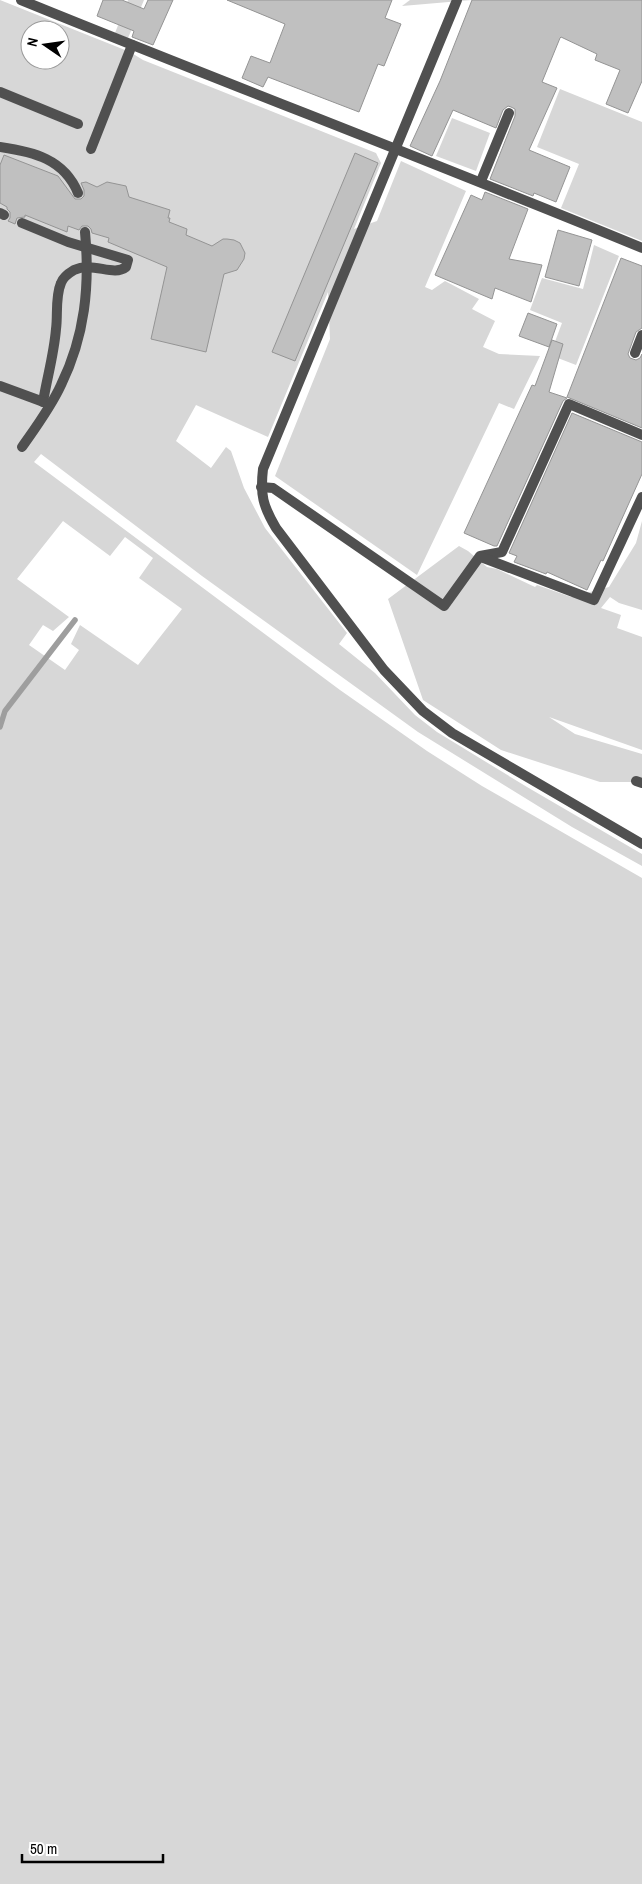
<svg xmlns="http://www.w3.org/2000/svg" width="642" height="1884" font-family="'Archivo Narrow',sans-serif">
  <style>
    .green { fill: #d7d7d7; fill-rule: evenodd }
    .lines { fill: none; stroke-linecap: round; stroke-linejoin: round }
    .stream { stroke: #9e9e9e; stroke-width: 5.5 }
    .building { fill: #c0c0c0; stroke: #949494 }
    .lane { stroke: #505050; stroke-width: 10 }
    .street { stroke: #505050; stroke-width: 10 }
  </style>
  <rect width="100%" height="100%" fill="#fff"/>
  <!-- green -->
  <g class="green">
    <path d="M0 0 130 52 143 60 376 153 381 163 354 229 377 221 401 161 466 191 425 287 432 290 445 281 479 299 472 309 495 321 483 347 499 354 540 356 514 409 499 403 417 575 275 476 330 339 328 292 268 437 196 405 176 441 211 468 226 447 231 451 244 488 265 528 347 633 339 644 375 673 415 715 437 732 527 787 642 854V866L572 827 418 732 202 576 41 454 34 462 340 690 427 751 482 786 642 878V1884H0ZM30 30H60V60H30ZM63 521 110 556 125 537 153 558 139 578 182 609 138 665 80 625 71 644 79 650 65 670 29 645 43 625 53 631 69 617 17 579Z"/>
    <polygon points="128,0 144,0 128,38 115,33"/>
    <polygon points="410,0 472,0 402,6"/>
    <polygon points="560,89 642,122 642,241 561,208 579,164 537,147"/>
    <polygon points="452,118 490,133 476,171 436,156"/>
    <polygon points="594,245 619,256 576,365 550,355 562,323 530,310 542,278 583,289"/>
    <polygon points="642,521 642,610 619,603 610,597 601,608 621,615 617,628 642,637 642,750 549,717 575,734 642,754 642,782 600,782 501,750 423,700 388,599 459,546 468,551 487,567 497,569 535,587 537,585 571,597 609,587 636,543"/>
  </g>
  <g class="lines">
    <!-- stream -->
    <polyline class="stream" points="0,727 5,711 75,620"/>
  </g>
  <!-- building -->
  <g class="building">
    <polygon points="103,0 122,0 144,9 148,0 173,0 153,45 132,37 134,31 97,16"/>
    <polygon points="227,0 392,0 385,18 401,24 384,66 378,64 359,112 268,77 263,87 242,78 251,56 270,63 285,24"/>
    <polygon points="472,0 642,0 642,81 628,113 606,104 620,70 595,60 597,54 561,37 560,38 542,82 557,88 529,150 570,167 556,202 534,193 533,196 490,179 515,116 515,109 511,107 508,106 503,110 496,128 453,110 432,156 410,146 440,81"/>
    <polygon points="355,153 378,163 295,361 272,352"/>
    <polygon points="4,155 58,176 75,199 81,199 84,196 84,190 81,183 86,182 97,187 107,182 126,186 129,197 170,210 168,218 170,218 169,222 187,229 186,235 212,246 223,239 227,239 234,240 240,243 245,253 244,259 237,270 224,274 206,352 151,339 167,267 108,242 109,238 92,233 91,229 88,226 82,226 79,230 68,226 67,232 25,215 25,217 17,218 15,224 8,221 10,218 10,212 7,209 7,207 0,203 0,165"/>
    <polygon points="485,192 528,209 509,259 542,265 531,302 495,288 492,299 435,275 471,195 482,200"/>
    <polygon points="558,230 592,240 579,286 545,277"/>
    <polygon points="621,258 642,266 642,328 636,332 628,354 630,358 636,360 640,358 642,354 642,428 567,397"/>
    <polygon points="528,313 557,324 549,347 519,336"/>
    <polygon points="552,340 563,344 549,392 567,398 563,401 497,546 494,546 464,533 532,385 535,386"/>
    <polygon points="572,413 642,442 642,474 603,561 601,560 587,590 547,572 546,574 514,562 517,556 509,553"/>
  </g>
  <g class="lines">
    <!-- lane -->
    <g class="lane">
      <polyline points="0,92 78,124"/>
      <path d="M0 147C34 152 64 159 78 193"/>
      <polyline points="0,213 4,215"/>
      <path d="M22 223 68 242 128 260 126 267C113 277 93 261 74 270 69 273 63 277 61 283 55 297 58 315 56 329 54 354 47 378 43 402"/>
      <polyline points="0,386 49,404"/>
      <path d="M22 447C36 427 51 407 61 385 85 336 90 286 85 232"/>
      <polyline points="636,781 642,783"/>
    </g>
    <!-- street -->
    <g class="street">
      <path d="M21 0C227 84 436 163 642 248"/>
      <path d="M457 0 263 469C260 495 263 506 276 528L384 670 423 711 452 733 642 844"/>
      <polyline points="91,149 132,45"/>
      <polyline points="481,181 509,113"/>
      <polyline points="635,353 642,335"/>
      <polyline points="261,487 273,488 444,606 480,556 502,552 569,404 642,435"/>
      <polyline points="481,557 594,600 642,497"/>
    </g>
  </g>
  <!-- north arrow -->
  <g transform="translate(45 45) rotate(283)"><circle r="24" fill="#ffffff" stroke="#999999"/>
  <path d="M0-4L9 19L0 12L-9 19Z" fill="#000000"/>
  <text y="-8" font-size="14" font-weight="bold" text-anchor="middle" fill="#000000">N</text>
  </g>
  <!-- scale -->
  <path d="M22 1854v8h141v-8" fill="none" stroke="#000000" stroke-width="2.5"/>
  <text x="30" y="1854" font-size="15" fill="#000000" stroke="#ffffff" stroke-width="4" paint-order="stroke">50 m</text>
</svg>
